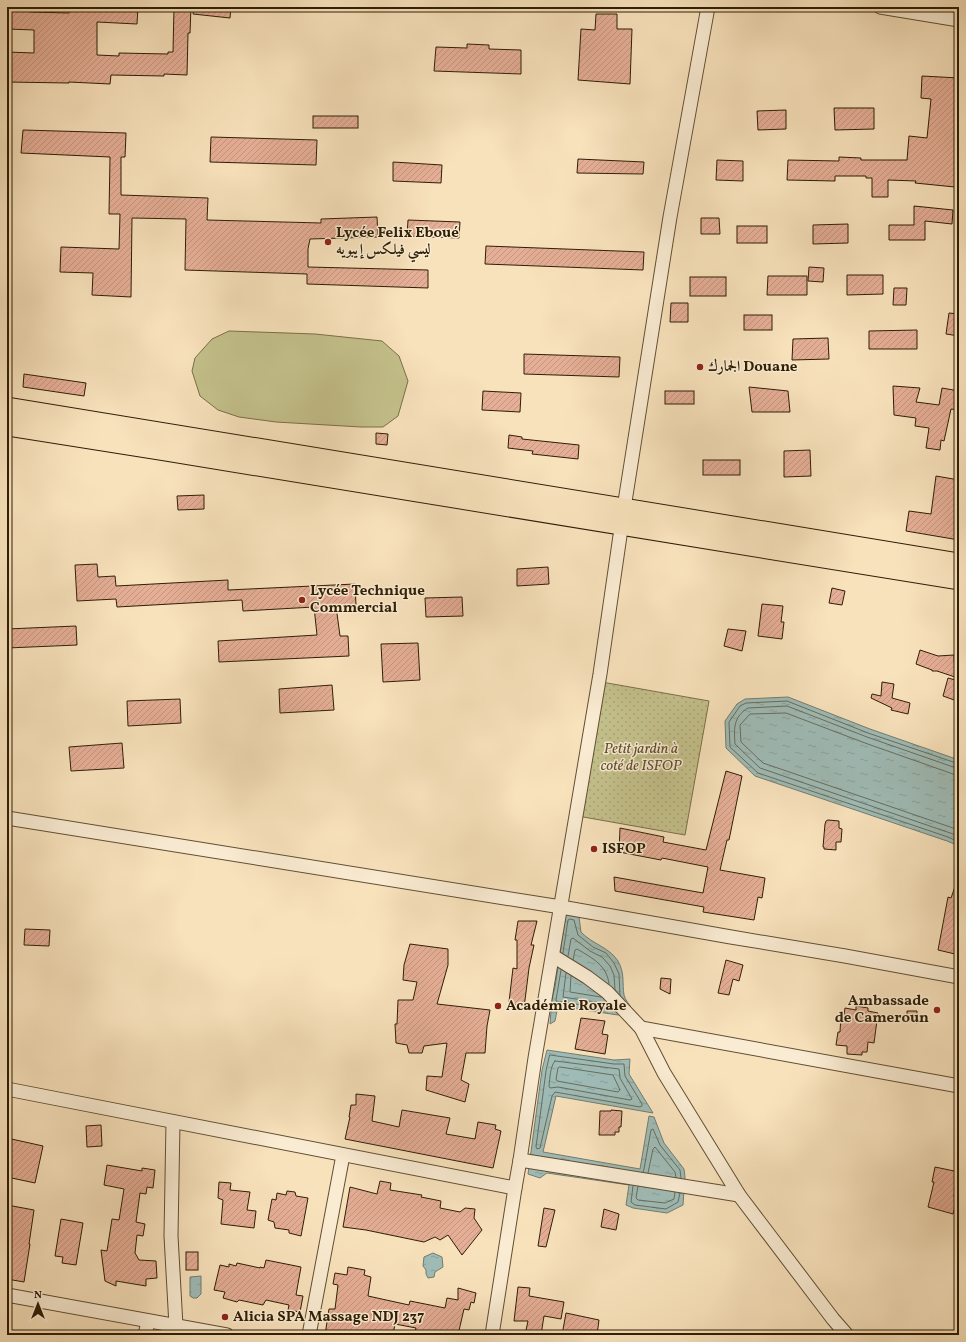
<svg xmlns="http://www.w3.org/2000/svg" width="966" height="1342" font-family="Vollkorn,Amiri,serif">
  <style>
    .park { fill: url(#park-dots); stroke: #7a7048 }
    .pitch { fill: #c4c18c; stroke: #7a7048 }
    .water { fill: url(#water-ripples); stroke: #727d70 }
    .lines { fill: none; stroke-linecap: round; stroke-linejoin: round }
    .shore { stroke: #676d5e; stroke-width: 1 }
    .building { fill: url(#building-hatch); stroke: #2f1e05 }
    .street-casing { stroke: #614f33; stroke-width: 15 }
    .primary-casing { stroke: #2f1e05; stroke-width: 23 }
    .street { stroke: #faecd3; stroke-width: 13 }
    .primary { stroke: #f8e2bc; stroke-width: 21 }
    .poi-dot { fill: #8f2418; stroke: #faecd3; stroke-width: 1.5 }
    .labels { text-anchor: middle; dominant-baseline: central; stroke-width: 3; stroke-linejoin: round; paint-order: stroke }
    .poi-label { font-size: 15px; font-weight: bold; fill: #2f1e05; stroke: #faecd3; text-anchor: start }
    .park-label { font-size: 15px; font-style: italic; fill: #5c4f2e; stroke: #faecd3 }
  </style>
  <defs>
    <pattern id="park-dots" width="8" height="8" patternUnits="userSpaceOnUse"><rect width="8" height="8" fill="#c4c18c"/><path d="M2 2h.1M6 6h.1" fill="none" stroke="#a9a577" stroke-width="1.8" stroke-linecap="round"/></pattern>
    <pattern id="water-ripples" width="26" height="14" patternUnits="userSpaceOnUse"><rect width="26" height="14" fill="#9fbcb7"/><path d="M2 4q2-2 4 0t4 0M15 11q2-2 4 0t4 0" fill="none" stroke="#89a19c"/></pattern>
    <pattern id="building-hatch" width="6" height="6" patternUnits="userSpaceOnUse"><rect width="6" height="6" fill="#e5ae96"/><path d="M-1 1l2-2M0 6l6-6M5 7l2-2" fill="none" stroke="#c59580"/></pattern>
  </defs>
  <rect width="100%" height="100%" fill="#f8e2bc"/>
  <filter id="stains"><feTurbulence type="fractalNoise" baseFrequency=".005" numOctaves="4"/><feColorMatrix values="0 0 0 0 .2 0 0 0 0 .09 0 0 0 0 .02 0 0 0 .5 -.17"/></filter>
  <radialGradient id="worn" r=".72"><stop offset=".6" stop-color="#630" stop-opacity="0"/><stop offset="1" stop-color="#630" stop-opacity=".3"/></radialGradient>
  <!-- park -->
  <polygon class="park" points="596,681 709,701 685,835 572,815"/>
  <!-- pitch -->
  <polygon class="pitch" points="229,331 315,334 382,341 399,356 408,381 398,416 383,427 361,427 276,422 239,417 218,410 200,396 192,371 195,358 212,339"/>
  <!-- water -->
  <g class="water">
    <polygon points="788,697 870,729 959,760 959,846 947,841 755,776 726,748 725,721 737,704 745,699"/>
    <path d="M566 913 579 917 581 932C592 944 609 947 618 961 625 973 622 983 624 995 625 1000 630 1005 632 1009L618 1015 558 1006 555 1021 550 1024 552 999 555 987Z"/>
    <polygon points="547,1050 614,1060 630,1059 629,1074 653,1113 556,1096 543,1152 640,1169 649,1116 654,1117 664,1143 684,1169 685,1177 683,1205 667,1213 633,1208 626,1205 629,1185 547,1173 540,1178 528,1174 542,1070"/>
    <polygon points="433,1253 442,1257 443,1267 435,1272 434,1277 428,1278 426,1274 426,1270 423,1266 424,1257"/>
    <polygon points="201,1276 201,1294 197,1298 193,1298 190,1296 190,1277"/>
  </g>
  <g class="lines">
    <!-- shore -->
    <g class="shore">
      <polyline points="959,764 868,733 787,701 746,703 740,706 729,722 730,747 758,773 948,837 959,842"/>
      <path d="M959 769 867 737 787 706 748 708C733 717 734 729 735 744L760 768 959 836"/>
      <polyline points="959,775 953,774 865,743 786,713 750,714 740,725 741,742 763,763 959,830"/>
      <polyline points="563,953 568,920 570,919 574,920 578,935 593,947 606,953 614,963 619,974 620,995"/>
      <polyline points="568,956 571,939 573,938 590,951 602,957 610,966 614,975 615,990"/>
      <path d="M573 960 575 950 577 949C592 958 607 965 609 984"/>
      <polyline points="561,970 556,1000 556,1001 614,1010"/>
      <polyline points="566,973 563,997 608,1004"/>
      <polyline points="571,976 570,992 601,997"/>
      <polygon points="550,1055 614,1064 624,1064 625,1076 642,1104 642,1106 640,1107 555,1092 552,1096 540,1148 537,1149 536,1147 546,1071"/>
      <path d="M555 1061 619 1069 620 1078 632 1099 630 1100 558 1087 550 1088 549 1086C550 1078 550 1067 555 1061Z"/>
      <polygon points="560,1067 613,1075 620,1090 618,1092 557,1081 556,1079 558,1068"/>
      <polyline points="643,1172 644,1169 651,1130 653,1129 660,1145 680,1170 681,1178"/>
      <polyline points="648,1173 653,1149 655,1147 675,1172 676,1177"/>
      <polyline points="633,1186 631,1202 635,1205 666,1209 678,1202 680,1193"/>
      <polyline points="638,1186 636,1198 638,1200 665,1203 674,1199 675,1192"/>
    </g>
  </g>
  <!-- building -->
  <g class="building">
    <polygon points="69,7 138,7 137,24 97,22 97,55 119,56 119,53 168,54 168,52 173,52 174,7 191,7 190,33 188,33 187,75 164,74 164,76 111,75 110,84 69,82 69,83 7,82 7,52 34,53 34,30 7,29 7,10 31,11 30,12 69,13"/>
    <polygon points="194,7 231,7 230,18 193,14"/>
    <polygon points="596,14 617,14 617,29 632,29 630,84 578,80 581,29 595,30"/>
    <polygon points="467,44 489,45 489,49 521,50 521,74 434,71 436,47 467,48"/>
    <polygon points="922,76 959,78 959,126 956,160 958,160 955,187 915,183 916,181 888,180 888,197 872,197 872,178 866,178 866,176 835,176 835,181 787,180 788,160 839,161 839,157 861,158 861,160 907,160 909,136 927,138 931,99 921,98"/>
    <polygon points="834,108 874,108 874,129 835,130"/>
    <polygon points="786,110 786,129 758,130 757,111"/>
    <rect x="313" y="116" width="45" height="12"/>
    <polygon points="23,130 126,133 125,157 121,157 121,195 208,198 207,220 321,223 321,219 377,217 378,237 310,239 308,249 308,267 428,270 428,288 307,284 307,274 185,270 186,219 132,218 131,297 92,295 93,273 60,272 61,247 119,249 120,214 109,214 110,157 21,153"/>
    <polygon points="211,137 317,140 316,165 210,162"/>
    <polygon points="578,159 644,162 643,174 577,173"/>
    <polygon points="717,160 743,161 743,181 716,180"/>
    <polygon points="393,162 442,165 441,183 393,181"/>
    <polygon points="914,206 953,210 952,224 925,221 925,240 889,240 889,225 914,225"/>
    <polygon points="701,218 719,218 720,234 701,234"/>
    <polygon points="408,220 460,222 459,238 407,236"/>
    <polygon points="848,224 848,243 813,244 813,225"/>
    <rect x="737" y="226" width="30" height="17"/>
    <polygon points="486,246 644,252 643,270 485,264"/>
    <polygon points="809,267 824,268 823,282 808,281"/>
    <polygon points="847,275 883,275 883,294 847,295"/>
    <polygon points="768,276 807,276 807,295 767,295"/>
    <rect x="690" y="277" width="36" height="19"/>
    <polygon points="894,288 907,288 906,305 893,305"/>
    <polygon points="671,303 688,303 688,322 670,322"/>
    <polygon points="949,313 959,314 959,336 946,334"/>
    <rect x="744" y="315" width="28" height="15"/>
    <polygon points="917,330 917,349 869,349 869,331"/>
    <polygon points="828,338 829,359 792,360 793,339"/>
    <polygon points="524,354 620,357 619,377 524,374"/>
    <polygon points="24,374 86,383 84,396 23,387"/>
    <polygon points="893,386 920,388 916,402 939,405 942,388 959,391 959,410 951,409 944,441 941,440 940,450 926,448 929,428 915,426 916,418 894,415"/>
    <polygon points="749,387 788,391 790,412 752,412"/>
    <polygon points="483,391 521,393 520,412 482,410"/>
    <rect x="665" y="391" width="29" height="13"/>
    <polygon points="376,433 388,434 387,445 376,444"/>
    <polygon points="509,435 522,437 522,439 579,445 578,459 532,454 533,451 508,448"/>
    <polygon points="810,450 811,476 784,477 784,451"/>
    <rect x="703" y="460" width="37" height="15"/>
    <polygon points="936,476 959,480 959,540 906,531 909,511 931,514"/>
    <polygon points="204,495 204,509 178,510 177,496"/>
    <polygon points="97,564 98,577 115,576 116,586 228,580 228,590 355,584 356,605 336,606 340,636 348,636 349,656 219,662 218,641 317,635 314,607 243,611 242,600 117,607 116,599 77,601 75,565"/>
    <polygon points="548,567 549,584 517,586 517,569"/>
    <polygon points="832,588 845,591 842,605 829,603"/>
    <polygon points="462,597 463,616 426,617 425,598"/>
    <polygon points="762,604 783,606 781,622 784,622 782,639 758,636"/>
    <polygon points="76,626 77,645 7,648 7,629"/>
    <polygon points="728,629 746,631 742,651 724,646"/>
    <polygon points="418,643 420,680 383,682 381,644"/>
    <polygon points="920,650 938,656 954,655 955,677 937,671 932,671 932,670 916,664"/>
    <polygon points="948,678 959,681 959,693 957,701 943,696"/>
    <polygon points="882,682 894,684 892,698 910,703 908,714 891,710 892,708 871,698 872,694 881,696"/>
    <polygon points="332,685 334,710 280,713 279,689"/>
    <polygon points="180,699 181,723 128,726 127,701"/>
    <polygon points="122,743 124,768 71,771 69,747"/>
    <polygon points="726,771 742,776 729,840 727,840 720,870 765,878 762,898 758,897 754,920 703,912 704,907 615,891 614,877 703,893 708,867 662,858 661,860 619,852 620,828 664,837 663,842 706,850"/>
    <polygon points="828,820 839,821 839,828 842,829 841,842 836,842 836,850 824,849 824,847 823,847 825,824 826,821"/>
    <polygon points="958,878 959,879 959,936 958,936 955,954 938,950 948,897 951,898"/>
    <polygon points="518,921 537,921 531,945 534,945 529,968 524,1008 509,1002 513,968 517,969 517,940 515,940"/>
    <polygon points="25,929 50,930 49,946 24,945"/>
    <polygon points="410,944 448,949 448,965 437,1004 490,1010 487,1026 485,1053 466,1053 461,1080 469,1084 465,1102 426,1090 427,1076 442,1077 447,1043 424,1046 422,1053 409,1053 407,1045 396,1043 395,1024 397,1024 398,1000 413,1000 417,982 403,980 404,965"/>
    <polygon points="726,960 743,965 739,981 733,979 729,995 718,993"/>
    <polygon points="661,978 671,979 670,994 660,989"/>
    <polygon points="856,1006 868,1008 868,1011 878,1013 874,1043 868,1042 867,1052 862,1052 862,1055 847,1054 847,1046 836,1045 838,1032 840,1032 841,1015 844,1016 845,1008 856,1010"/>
    <polygon points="907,1011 917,1011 917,1023 907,1020"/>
    <polygon points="581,1018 605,1021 602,1034 608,1035 605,1054 575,1049"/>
    <polygon points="356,1094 375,1096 372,1121 399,1127 402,1110 450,1118 446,1134 475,1139 478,1122 496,1125 495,1129 501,1131 493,1168 345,1139 350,1117 349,1117 351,1105 356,1105"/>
    <polygon points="611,1110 622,1111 621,1127 619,1127 619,1132 615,1132 615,1135 599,1135 600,1111 611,1111"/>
    <polygon points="101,1125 102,1146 87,1147 86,1126"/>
    <polygon points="7,1138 43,1146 35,1183 7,1177"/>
    <polygon points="107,1165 142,1171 142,1168 155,1170 153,1188 147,1187 146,1194 140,1193 136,1222 145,1224 143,1236 137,1235 135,1253 139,1260 156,1261 157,1278 146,1279 146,1286 116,1281 116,1286 105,1281 101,1250 107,1251 112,1219 119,1220 124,1189 104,1185"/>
    <polygon points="935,1167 959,1172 959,1182 956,1187 954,1196 956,1202 953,1214 928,1207 934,1182 932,1182"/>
    <polygon points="380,1181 391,1183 390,1190 422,1195 421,1197 441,1201 440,1208 460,1212 465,1208 475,1209 474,1218 482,1230 462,1255 448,1235 440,1240 435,1237 424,1242 366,1230 343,1227 350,1187 377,1194"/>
    <polygon points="219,1182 231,1183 230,1190 250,1192 247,1210 256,1211 254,1228 221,1224 223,1200 218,1198"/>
    <polygon points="287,1191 295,1192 296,1196 308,1198 301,1236 289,1233 289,1230 275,1228 274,1222 268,1220 272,1199 276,1200 277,1193 286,1195"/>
    <polygon points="7,1205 34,1210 29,1244 30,1244 24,1282 7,1279"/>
    <polygon points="544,1208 555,1210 546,1247 538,1246"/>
    <polygon points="604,1209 619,1214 616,1230 601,1227"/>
    <polygon points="61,1219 83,1223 76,1265 62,1263 63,1257 55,1256"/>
    <rect x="186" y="1252" width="12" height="18"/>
    <polygon points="266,1260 301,1267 296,1295 303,1296 300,1312 288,1310 289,1305 266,1300 263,1305 239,1300 237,1302 223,1298 225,1292 214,1290 220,1265 229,1267 229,1264 236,1266 237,1263 260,1268 260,1267 264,1268"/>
    <polygon points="348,1267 365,1270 364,1275 371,1277 368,1296 409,1305 410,1301 445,1308 447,1298 458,1300 458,1288 476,1293 474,1303 471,1302 469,1310 464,1309 458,1335 414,1335 416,1328 395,1324 393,1335 325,1335 329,1309 335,1309 338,1285 333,1284 335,1273 347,1275"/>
    <polygon points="518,1287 530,1288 529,1296 564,1302 561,1319 544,1316 541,1335 525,1335 528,1321 514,1321"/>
    <polygon points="566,1313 599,1320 597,1335 562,1335"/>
  </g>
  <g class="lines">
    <!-- street casing -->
    <g class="street-casing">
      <g id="street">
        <polyline points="880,7 959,20"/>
        <polyline points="7,818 561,907 731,937 845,956 959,977"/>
        <polyline points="553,956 587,977 607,992 641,1028 664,1073 739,1195 833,1319 847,1335"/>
        <polyline points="641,1028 959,1086"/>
        <polyline points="7,1089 515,1188"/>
        <polyline points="173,1122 171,1236 176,1326"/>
        <polyline points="520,1160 739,1195"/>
        <polyline points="7,1295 227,1335"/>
        <polyline points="145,1335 148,1321"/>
        <polyline points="309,1335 343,1155"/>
        <polyline points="492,1335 515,1188 520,1160 535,1058 600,674 624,508 670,217 708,7"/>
      </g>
    </g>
    <!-- primary casing -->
    <g class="primary-casing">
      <g id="primary">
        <polyline points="7,408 959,564"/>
        <polyline points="7,425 165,450 959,579"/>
      </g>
    </g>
    <!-- street -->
    <use href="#street" class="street"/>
    <!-- primary -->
    <use href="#primary" class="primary"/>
  </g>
  <!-- markers -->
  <g class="poi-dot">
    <circle cx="328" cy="242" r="4"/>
    <circle cx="700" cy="367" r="4"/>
    <circle cx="302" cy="600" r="4"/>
    <circle cx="594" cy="849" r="4"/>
    <circle cx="498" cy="1006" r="4"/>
    <circle cx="937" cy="1010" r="4"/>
    <circle cx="225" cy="1317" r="4"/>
  </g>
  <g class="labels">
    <!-- poi labels -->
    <g class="poi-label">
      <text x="336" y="233">Lycée Felix Eboué<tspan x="336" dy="17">ليسي فيلكس إيبويه</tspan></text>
      <text x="708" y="367">الجمارك Douane</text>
      <text x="310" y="591">Lycée Technique<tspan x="310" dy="17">Commercial</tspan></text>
      <text x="602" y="849">ISFOP</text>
      <text x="929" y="1001" text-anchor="end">Ambassade<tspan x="929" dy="17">de Cameroun</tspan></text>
      <text x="506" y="1006">Académie Royale</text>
      <text x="233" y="1317">Alicia SPA Massage NDJ 237</text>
    </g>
    <!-- park labels -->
    <g class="park-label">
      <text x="641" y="749">Petit jardin à<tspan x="641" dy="17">coté de ISFOP</tspan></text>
    </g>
  </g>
  <!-- margin -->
  <rect width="966" height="1342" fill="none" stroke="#f8e2bc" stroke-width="24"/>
  <rect x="8" y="8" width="950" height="1326" fill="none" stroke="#2f1e05" stroke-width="2"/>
  <rect x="12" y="12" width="942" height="1318" fill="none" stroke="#2f1e05"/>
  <!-- north arrow -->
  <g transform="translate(38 1304)" stroke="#faecd3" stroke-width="3" paint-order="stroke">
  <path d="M0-3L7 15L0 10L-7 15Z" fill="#2f1e05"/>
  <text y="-6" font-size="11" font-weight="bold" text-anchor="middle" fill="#2f1e05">N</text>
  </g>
  <rect width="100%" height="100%" filter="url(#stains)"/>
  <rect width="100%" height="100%" fill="url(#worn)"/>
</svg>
